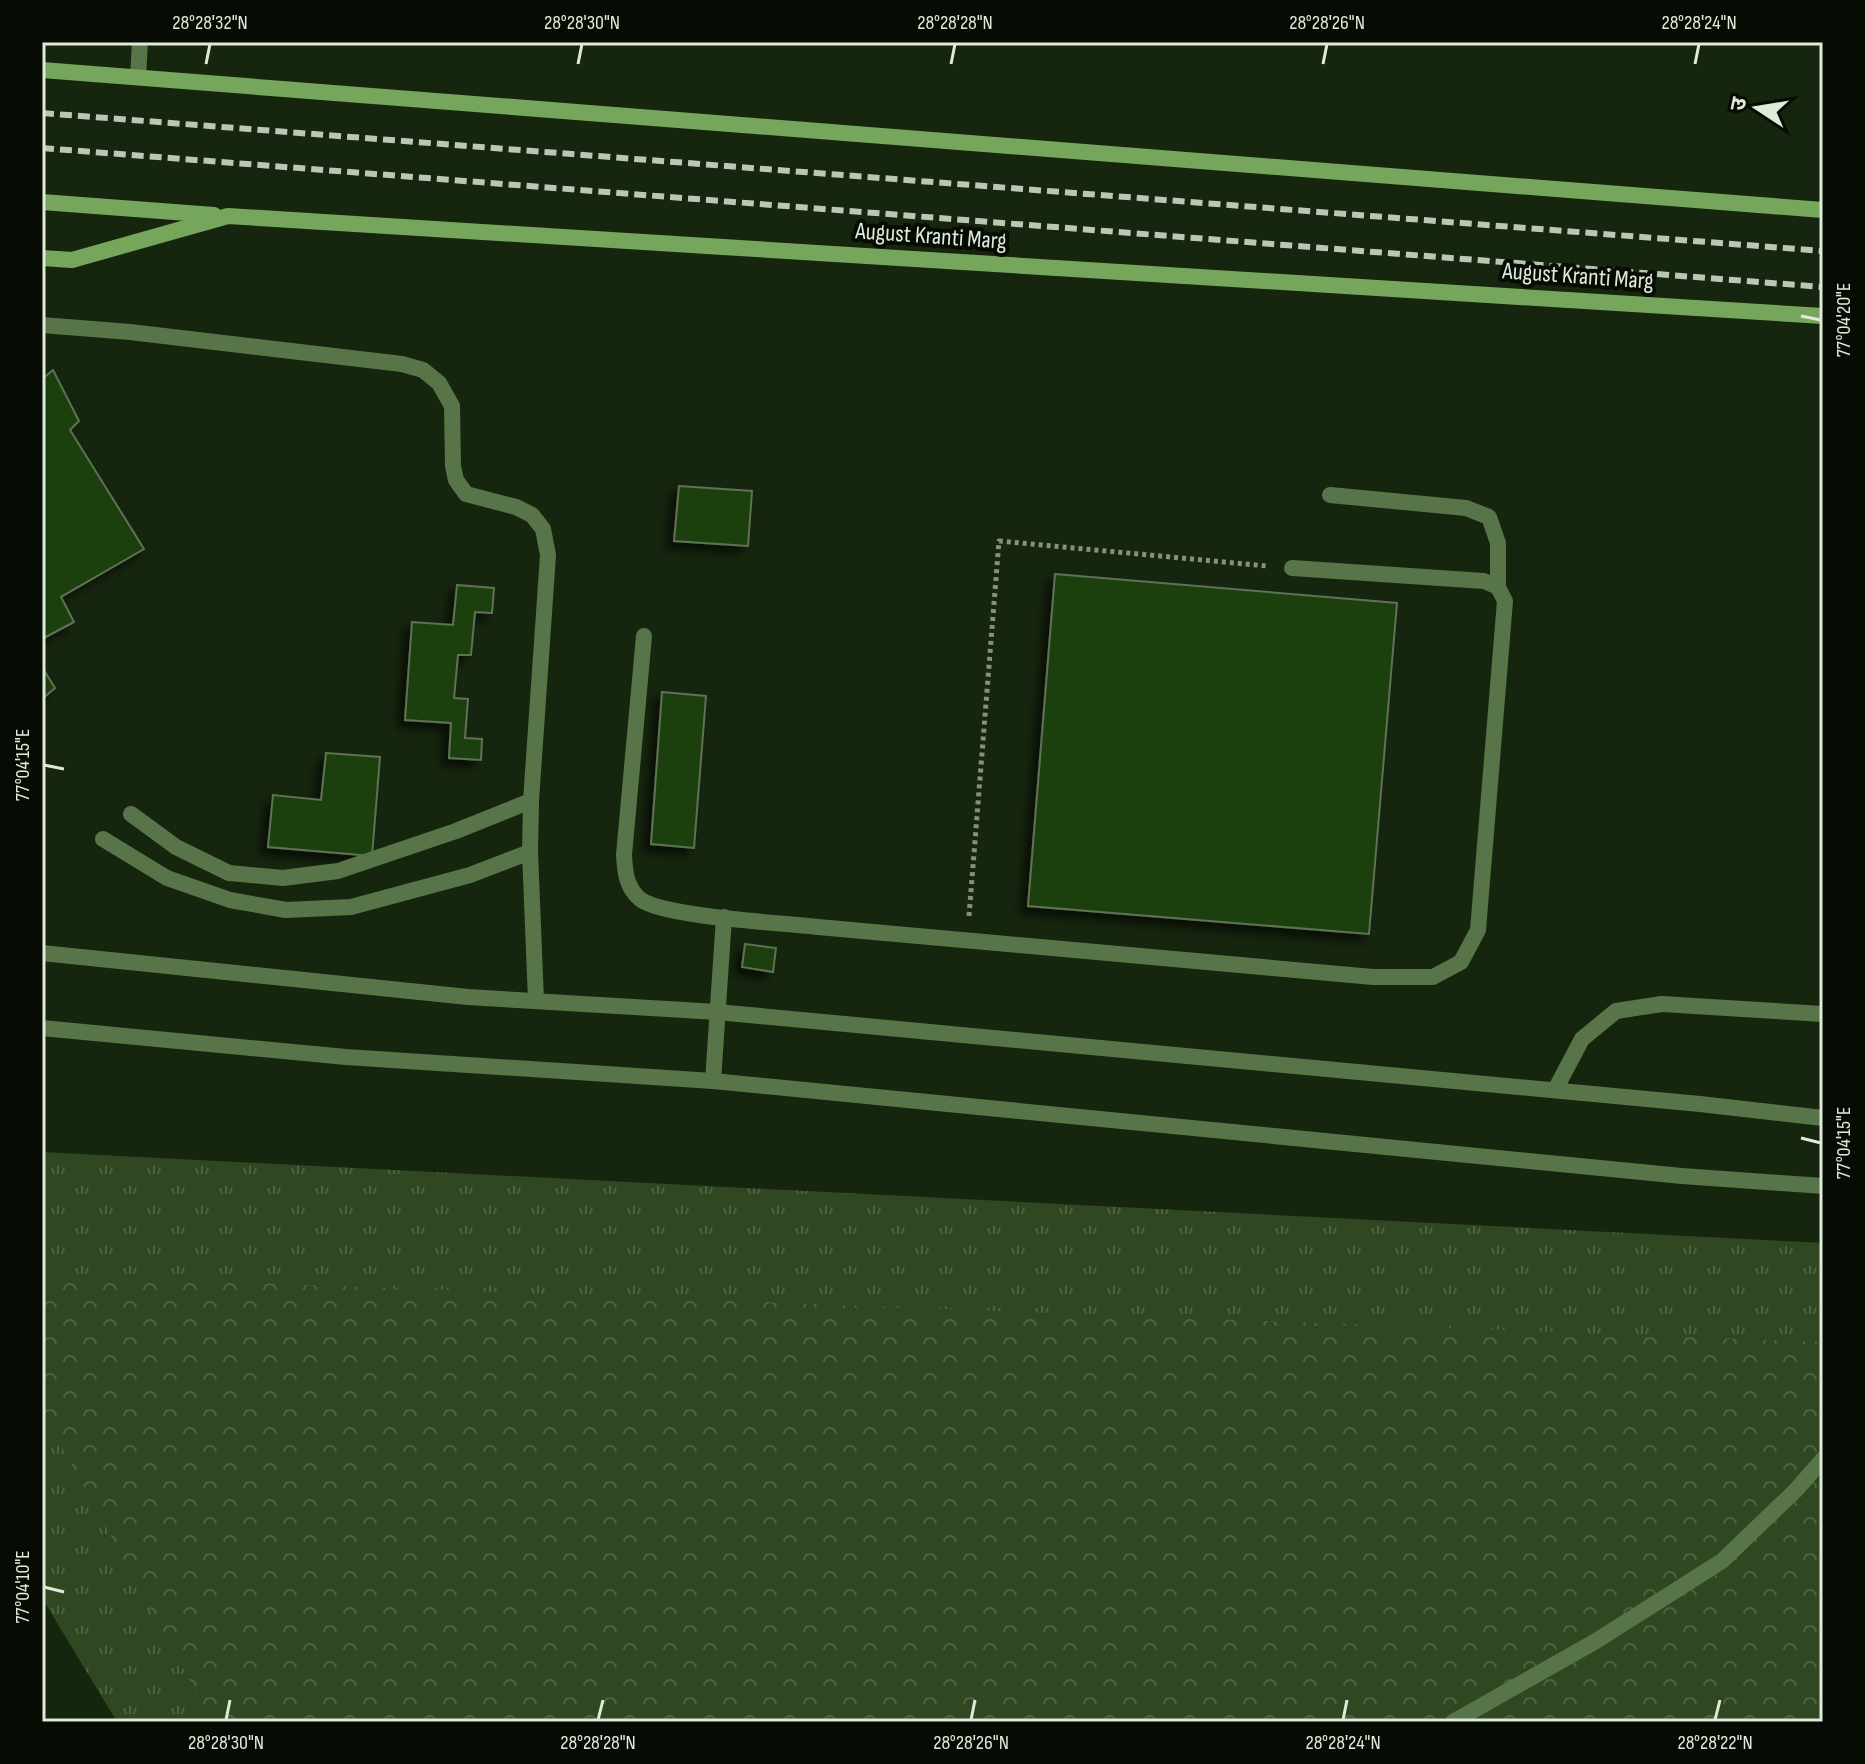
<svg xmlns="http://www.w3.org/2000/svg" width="1865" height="1764" font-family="'Sofia Sans Condensed','Noto Sans Devanagari',sans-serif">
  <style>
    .grass { fill: url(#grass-tufts) }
    .park { fill: url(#park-crowns) }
    .building { fill: #1f3f08; stroke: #5f7156; stroke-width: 2; filter: url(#shadow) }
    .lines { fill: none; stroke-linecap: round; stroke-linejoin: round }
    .path { stroke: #84917e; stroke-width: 5; stroke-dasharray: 4 4; stroke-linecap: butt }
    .service { stroke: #577548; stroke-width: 16 }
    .minor { stroke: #577548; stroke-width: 16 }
    .tertiary { stroke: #577548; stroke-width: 16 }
    .secondary { stroke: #75a65b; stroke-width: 16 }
    .rail { stroke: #bbc7b6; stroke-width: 6; stroke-dasharray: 12 6; stroke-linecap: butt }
    .ticks { fill: none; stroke: #dfeada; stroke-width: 3 }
    .labels { text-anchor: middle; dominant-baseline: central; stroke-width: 8; stroke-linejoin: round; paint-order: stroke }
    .street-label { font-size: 24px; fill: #dfeada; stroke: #060c04 }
    .neatline { fill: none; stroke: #dfeada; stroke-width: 3 }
    .ticks-label { font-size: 20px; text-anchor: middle; fill: #dfeada }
  </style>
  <defs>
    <pattern id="grass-tufts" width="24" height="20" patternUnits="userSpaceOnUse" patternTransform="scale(2)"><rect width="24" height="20" fill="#304822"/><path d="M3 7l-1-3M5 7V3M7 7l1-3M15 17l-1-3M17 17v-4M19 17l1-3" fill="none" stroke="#4e6342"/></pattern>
    <pattern id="park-crowns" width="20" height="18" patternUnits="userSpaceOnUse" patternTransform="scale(2)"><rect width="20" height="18" fill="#304822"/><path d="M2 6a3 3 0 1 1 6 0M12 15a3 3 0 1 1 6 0" fill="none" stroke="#4e6342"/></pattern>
    <filter id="shadow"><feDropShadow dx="-7" dy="7" stdDeviation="4" flood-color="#0009"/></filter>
  </defs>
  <rect width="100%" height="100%" fill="#16250e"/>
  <!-- grass -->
  <polygon class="grass" points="42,1152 1823,1243 1823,1722 117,1722 42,1598"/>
  <!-- park -->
  <polygon class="park" points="42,1275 1823,1342 1823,1722 213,1722 42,1411"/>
  <!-- building -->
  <g class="building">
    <polygon points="53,370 79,421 70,430 144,549 61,597 74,622 42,639 42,379"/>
    <polygon points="679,486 752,491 748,546 674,541"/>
    <polygon points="1055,574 1397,603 1369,934 1028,906"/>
    <polygon points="457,585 494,588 492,613 475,612 471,655 458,655 454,698 468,699 465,738 482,739 481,760 449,758 451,723 405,720 412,622 453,625"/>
    <polygon points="42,667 55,688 42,699"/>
    <polygon points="662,692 706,696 694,848 651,844"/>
    <polygon points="326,753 380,757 372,856 268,847 273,795 321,800"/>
    <polygon points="745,944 776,948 773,972 742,967"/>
  </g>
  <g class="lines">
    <!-- path -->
    <polyline class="path" points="969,916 999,541 1267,566"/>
    <!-- service -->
    <g class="service">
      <polyline points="42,325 130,332 402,364 423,370 439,383 452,406 453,466 456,480 466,494 516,507 532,515 543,529 548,555 531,801 530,852 536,1001"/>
      <polyline points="1330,495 1466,508 1489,517 1498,543 1498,587"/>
      <path d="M644 636 624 855C625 872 626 887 640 899 662 917 785 923 818 927 1003 945 1188 961 1373 977H1433L1461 962 1478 930 1505 601 1498 587 1484 581 1292 568"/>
      <polyline points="131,814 176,847 229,873 283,878 338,871 456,831 531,801"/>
      <polyline points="103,839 167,878 230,900 286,910 351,907 470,875 530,852"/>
      <polyline points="713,1081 724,917"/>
      <polyline points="1555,1090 1582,1039 1616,1011 1662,1004 1823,1014"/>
      <polyline points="1453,1722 1596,1641 1722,1561 1796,1490 1823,1459"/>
    </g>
    <!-- minor -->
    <polyline class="minor" points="138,77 140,42"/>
    <!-- tertiary -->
    <g class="tertiary">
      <polyline points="42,953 468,997 717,1012 1700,1104 1823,1118"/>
      <polyline points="42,1028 346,1057 713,1081 1682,1176 1823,1186"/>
    </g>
    <!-- secondary -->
    <g class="secondary">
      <polyline points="42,70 1823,210"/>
      <polyline points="42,202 214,215"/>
      <polyline points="42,258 72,260 228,216 1823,316"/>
    </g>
    <!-- rail -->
    <g class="rail">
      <polyline points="42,113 1823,251"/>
      <polyline points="42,148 1823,287"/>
    </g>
  </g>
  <!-- ticks -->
  <path class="ticks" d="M206 64 210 44M578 64 582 44M951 64 955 44M1323 64 1327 44M1695 64 1699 44M1801 316 1821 320M44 765 64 769M1801 1138 1821 1143M44 1587 64 1592M226 1720 230 1700M598 1720 603 1700M971 1720 975 1700M1343 1720 1347 1700M1715 1720 1720 1700"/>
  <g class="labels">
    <!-- street labels -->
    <g class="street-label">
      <text transform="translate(931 236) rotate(4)">August Kranti Marg</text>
      <text transform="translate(1578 276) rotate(4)">August Kranti Marg</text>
    </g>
  </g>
  <!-- border -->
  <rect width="1865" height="1764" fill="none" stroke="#060c04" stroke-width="88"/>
  <!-- north arrow -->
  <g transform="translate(1757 108) rotate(282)" stroke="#060c04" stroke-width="6" paint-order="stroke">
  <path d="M0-6L14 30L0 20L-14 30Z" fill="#dfeada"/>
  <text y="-12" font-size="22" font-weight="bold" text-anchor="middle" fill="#dfeada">उ</text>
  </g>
  <rect x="44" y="44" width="1777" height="1676" class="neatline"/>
  <g class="ticks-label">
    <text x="210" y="29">28°28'32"N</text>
    <text x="582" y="29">28°28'30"N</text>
    <text x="955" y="29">28°28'28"N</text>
    <text x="1327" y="29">28°28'26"N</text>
    <text x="1699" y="29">28°28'24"N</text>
    <text transform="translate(1843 320) rotate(-90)" y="7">77°04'20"E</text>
    <text transform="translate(22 765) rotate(-90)" y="7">77°04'15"E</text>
    <text transform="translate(1843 1143) rotate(-90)" y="7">77°04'15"E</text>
    <text transform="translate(22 1587) rotate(-90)" y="7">77°04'10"E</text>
    <text x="226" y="1749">28°28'30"N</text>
    <text x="598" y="1749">28°28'28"N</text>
    <text x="971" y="1749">28°28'26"N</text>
    <text x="1343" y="1749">28°28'24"N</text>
    <text x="1715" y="1749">28°28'22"N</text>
  </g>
</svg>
